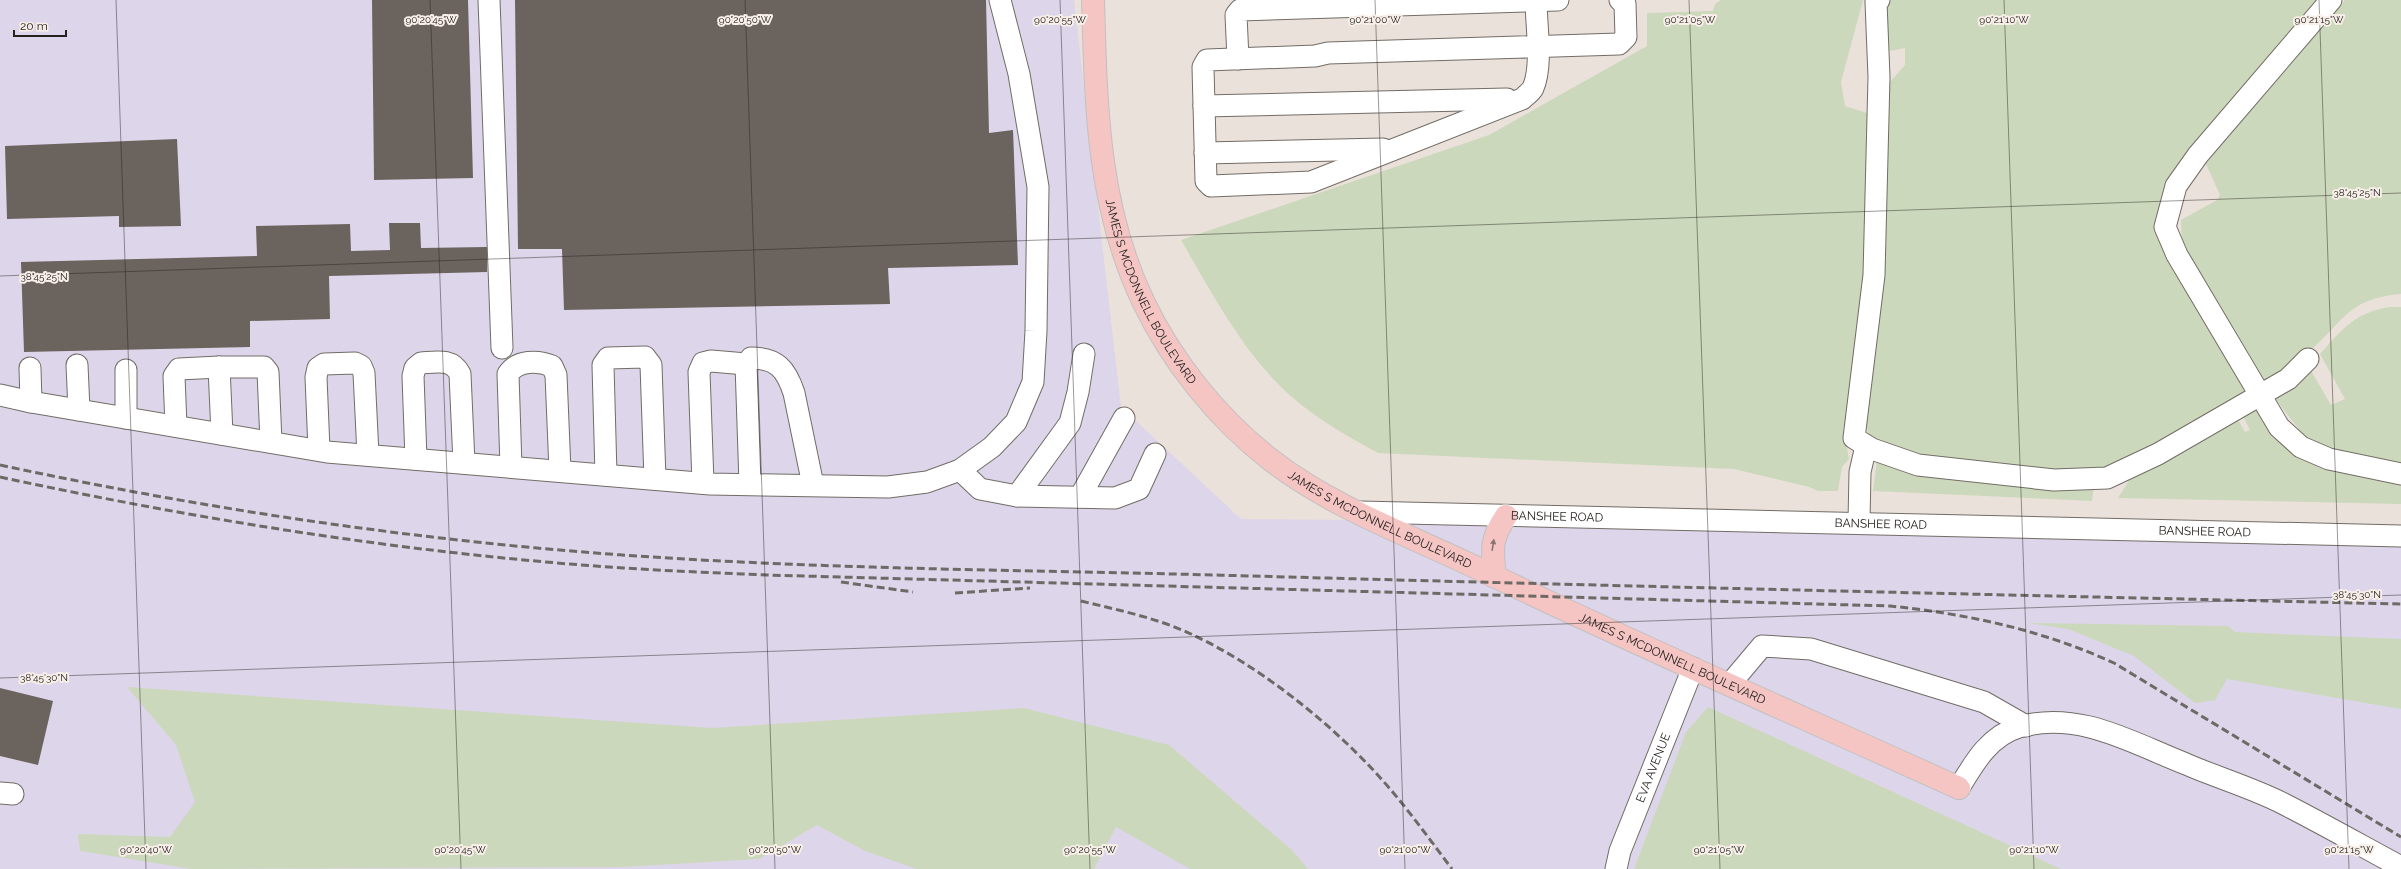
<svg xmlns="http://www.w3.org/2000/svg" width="2401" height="869" font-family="Raleway,sans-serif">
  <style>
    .industrial { fill: #ddd5ea }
    .green { fill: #ccd8bb }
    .building { fill: #6b635e }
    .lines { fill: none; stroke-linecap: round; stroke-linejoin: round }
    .minor-casing { stroke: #736c66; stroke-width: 23 }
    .major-casing { stroke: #c2c1c0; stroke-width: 24 }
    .minor { stroke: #fff; stroke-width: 21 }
    .major { stroke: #f5c5c4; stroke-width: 22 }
    .rail { stroke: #6f6966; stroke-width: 3; stroke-dasharray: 8 4; stroke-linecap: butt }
    .oneway { fill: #8c7372 }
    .ticks { fill: none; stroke: #24211f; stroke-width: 1; stroke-opacity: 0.45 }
    .labels { text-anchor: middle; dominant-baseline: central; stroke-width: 4; stroke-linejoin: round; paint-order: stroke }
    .street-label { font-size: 12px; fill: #24211f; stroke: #f7efe8 }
    .ticks-label { font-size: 10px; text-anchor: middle; fill: #24211f; stroke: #f7efe8; stroke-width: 4; stroke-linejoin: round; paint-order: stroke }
  </style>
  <rect width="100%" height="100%" fill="#eae1db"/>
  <!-- industrial -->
  <polygon class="industrial" points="0,0 1074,0 1121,407 1241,519 2401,529 2401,869 0,869"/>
  <!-- green -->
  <g class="green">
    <path d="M1721 0H1863L1841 82 1845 106 1870 114 1868 274 1852 426 1843 427 1849 459 1842 467 1838 491H1818L1809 487 1734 469 1378 453C1343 434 1306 413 1278 384 1238 343 1210 290 1181 240L1489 135 1647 46V13L1713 11 1715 4Z"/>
    <polygon points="1885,0 2329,0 2240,104 2162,224 2256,392 2146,455 2085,475 1912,455 1869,438 1866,423 1882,166 1890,82 1905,65 1905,48 1885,52"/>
    <path d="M2345 0H2401V294C2348 299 2346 319 2311 350 2297 363 2281 375 2266 387L2207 289 2182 242 2181 220 2217 200 2220 195 2206 164 2229 133Z"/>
    <path d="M2390 307H2401V467L2344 454 2306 438 2271 394 2310 369 2331 405 2345 399 2320 354C2342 329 2356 312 2390 307Z"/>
    <polygon points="2261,400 2282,434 2401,479 2401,504 2118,498 2130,479 2236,416 2245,432 2250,430 2241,412"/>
    <polygon points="1877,460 2094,486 2092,501 1873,491"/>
    <polygon points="2029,623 2228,626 2235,632 2401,639 2401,709 2227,679 2215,700 2195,703 2134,656 2068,629"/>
    <polygon points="127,687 712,728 1024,708 1169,745 1292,850 1308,869 1190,869 1116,827 1094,869 917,869 865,851 817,825 759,859 623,867 192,869 80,851 78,834 170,837 195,802 176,745"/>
    <polygon points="1708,707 2061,869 1634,869 1686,732"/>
  </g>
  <!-- building -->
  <g class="building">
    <polygon points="372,0 468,0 473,178 374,180"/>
    <polygon points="515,0 986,0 989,133 1013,130 1018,265 888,268 890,304 564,310 562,249 518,249"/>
    <polygon points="177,139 181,226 119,227 119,216 7,219 5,146"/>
    <polygon points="389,223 420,223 421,248 487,247 487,272 329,276 330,319 250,321 250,347 24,352 21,262 257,256 256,226 350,224 351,251 390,250"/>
    <polygon points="0,688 53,701 38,765 0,756"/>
  </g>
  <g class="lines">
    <!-- minor casing -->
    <g class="minor-casing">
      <g id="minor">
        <polyline points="489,0 502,348"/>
        <path d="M1536 0C1536 24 1543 66 1533 88 1531 92 1525 96 1522 99L1311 182 1211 186 1206 181 1203 67 1207 60 1315 56 1328 53 1619 44 1626 37 1625 4 1620 0"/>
        <polyline points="1879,0 1876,2 1879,77 1874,275 1854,438 1872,449 1918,465 2054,480 2107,478 2158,454 2288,379 2308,359"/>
        <polyline points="2331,0 2198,155 2176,186 2165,227 2177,255 2279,427 2301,447 2329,459 2401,474"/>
        <polyline points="1238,59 1236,15 1240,10 1558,0"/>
        <polyline points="1204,106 1507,99"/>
        <polyline points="1205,153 1383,149"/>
        <polyline points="77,365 79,410"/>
        <polyline points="30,368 31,402"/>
        <polyline points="0,395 31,402 327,452 710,484 888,487 927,482 960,470 992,447 1016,422 1033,382 1036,331 1038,187 1019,74 1000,0"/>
        <polyline points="126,418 126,370"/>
        <polyline points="176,426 174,376 179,369 219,367"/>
        <polyline points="222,434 219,367 264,367 268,372 271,442"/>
        <polyline points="319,450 316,377 318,368 324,364 355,363 361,366 364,373 368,455"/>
        <path d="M416 459 413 376 415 368 421 363C436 362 452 358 460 374L464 463"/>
        <path d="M511 467 508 374C517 360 538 360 552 366L556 375 560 471"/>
        <polyline points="960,470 980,489 1017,496 1115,498 1139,489 1155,454"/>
        <polyline points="606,475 603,365 608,358 645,357 651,365 655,479"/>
        <polyline points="703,483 699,372 703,363 711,361 746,364"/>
        <path d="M750 484 746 364 751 358C777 358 786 369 794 393L813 485"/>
        <polyline points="1017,496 1070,423 1078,392 1084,354"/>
        <polyline points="1080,497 1124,418"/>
        <path id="s1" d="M1360 512 2401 536"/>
        <polyline points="1859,522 1860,472 1866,446"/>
        <polyline points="1730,684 1762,646 1811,649 1984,702 2026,726"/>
        <path d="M1959 788C1974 763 1989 736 2019 727 2079 710 2132 743 2186 764 2218 778 2253 788 2284 804 2323 824 2362 846 2401 867"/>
        <polyline points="0,793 13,794"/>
        <path id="s2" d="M1616 869 1620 851 1693 668"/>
      </g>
    </g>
    <!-- major casing -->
    <g class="major-casing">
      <g id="major">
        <path id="s3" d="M1093 0C1096 104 1097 205 1143 301 1172 362 1218 419 1271 460 1328 505 1408 535 1475 567 1634 644 1798 715 1959 788"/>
        <path d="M1495 577C1492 549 1490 540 1506 516"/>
      </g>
    </g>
    <!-- minor -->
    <use href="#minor" class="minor"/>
    <!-- major -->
    <use href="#major" class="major"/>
    <!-- rail -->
    <g class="rail">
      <path d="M0 465C205 509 413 540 622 555 819 569 1018 570 1215 575 1610 586 2006 595 2401 604"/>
      <path d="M0 477C205 521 414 554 623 568 671 571 719 573 767 575L1890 606C1968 614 2042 630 2114 663L2401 837"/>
      <polyline points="841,582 913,592"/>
      <polyline points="955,593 1030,588"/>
      <path d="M1081 601C1118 610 1157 618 1191 634 1256 664 1326 719 1375 772 1403 802 1427 836 1452 869"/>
    </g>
  </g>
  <!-- one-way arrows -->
  <defs><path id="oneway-solid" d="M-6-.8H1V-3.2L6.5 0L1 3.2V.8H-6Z"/></defs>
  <use class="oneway" href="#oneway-solid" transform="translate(1493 545) rotate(-81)"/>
  <!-- ticks -->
  <path class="ticks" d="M116 0 146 869M430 0 461 869M745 0 775 869M1060 0 1090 869M1375 0 1405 869M1689 0 1720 869M2004 0 2034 869M2319 0 2349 869M0 276 2401 193M0 678 2401 595"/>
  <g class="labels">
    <!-- street labels -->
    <g class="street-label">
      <text stroke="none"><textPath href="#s3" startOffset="302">JAMES S MCDONNELL BOULEVARD</textPath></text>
      <text stroke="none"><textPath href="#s1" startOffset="197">BANSHEE ROAD</textPath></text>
      <text stroke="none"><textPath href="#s3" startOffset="638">JAMES S MCDONNELL BOULEVARD</textPath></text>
      <text stroke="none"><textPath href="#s1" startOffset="521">BANSHEE ROAD</textPath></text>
      <text stroke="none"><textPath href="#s1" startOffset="845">BANSHEE ROAD</textPath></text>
      <text stroke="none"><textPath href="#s3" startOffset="962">JAMES S MCDONNELL BOULEVARD</textPath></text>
      <text stroke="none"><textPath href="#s2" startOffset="108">EVA AVENUE</textPath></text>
    </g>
  </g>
  <g class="ticks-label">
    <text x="431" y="23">90°20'45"W</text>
    <text x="745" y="23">90°20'50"W</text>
    <text x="1060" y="23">90°20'55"W</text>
    <text x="1375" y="23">90°21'00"W</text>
    <text x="1690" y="23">90°21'05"W</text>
    <text x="2004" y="23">90°21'10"W</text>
    <text x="2319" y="23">90°21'15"W</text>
    <text x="2357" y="196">38°45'25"N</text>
    <text x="44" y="280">38°45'25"N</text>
    <text x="2357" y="598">38°45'30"N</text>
    <text x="44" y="681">38°45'30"N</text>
    <text x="146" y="853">90°20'40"W</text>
    <text x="460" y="853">90°20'45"W</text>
    <text x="775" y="853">90°20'50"W</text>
    <text x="1090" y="853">90°20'55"W</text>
    <text x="1405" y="853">90°21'00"W</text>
    <text x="1719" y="853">90°21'05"W</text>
    <text x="2034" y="853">90°21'10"W</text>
    <text x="2349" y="853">90°21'15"W</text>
  </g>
  <!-- scale -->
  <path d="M14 30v6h52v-6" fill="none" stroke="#24211f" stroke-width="2"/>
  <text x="20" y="30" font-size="12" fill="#24211f" stroke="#f7efe8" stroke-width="3" paint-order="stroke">20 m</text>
</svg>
